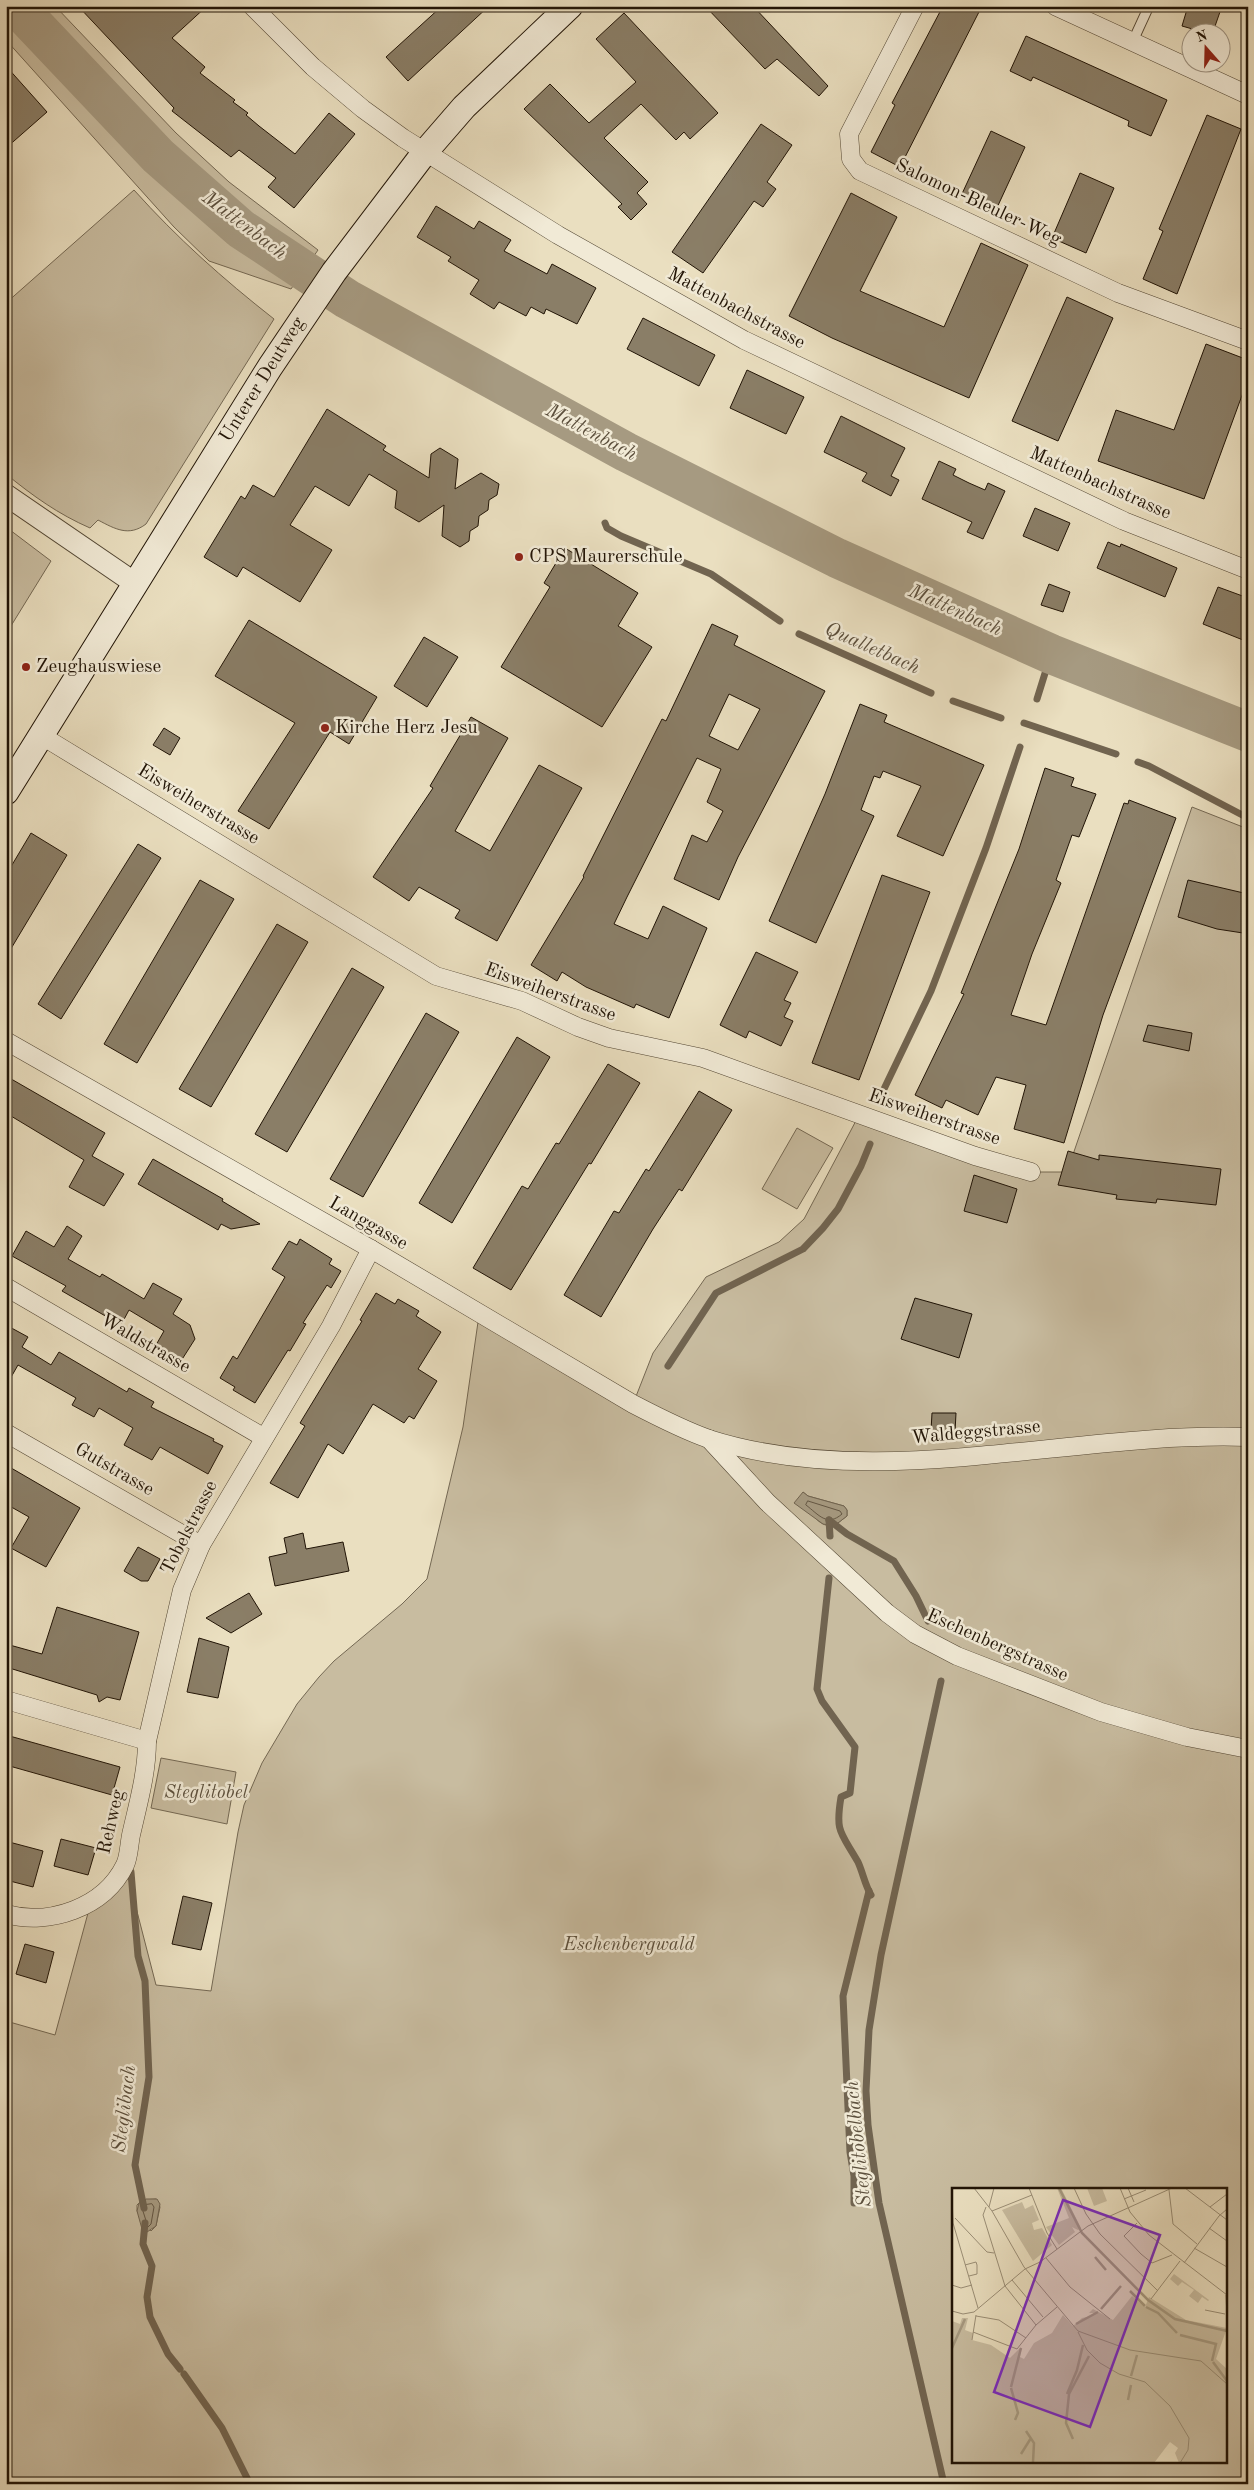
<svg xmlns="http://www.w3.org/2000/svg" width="1254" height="2490" font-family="'Old Standard TT',serif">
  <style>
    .green { fill: #c8bca0; stroke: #746853; fill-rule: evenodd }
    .water { fill: #a69a81; stroke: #716450 }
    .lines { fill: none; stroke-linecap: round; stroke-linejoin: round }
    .shore { stroke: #645744; stroke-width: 1 }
    .stream { stroke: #716450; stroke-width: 7 }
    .river { stroke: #a69a81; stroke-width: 40 }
    .building { fill: #8a7e67; stroke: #211406; fill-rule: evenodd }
    .service-casing { stroke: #534734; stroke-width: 11 }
    .minor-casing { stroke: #534734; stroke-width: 19 }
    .tertiary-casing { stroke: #534734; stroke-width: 23 }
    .secondary-casing { stroke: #211406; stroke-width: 27 }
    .service { stroke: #f1ead6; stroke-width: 9 }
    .minor { stroke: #f1ead6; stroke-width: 18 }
    .tertiary { stroke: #f1ead6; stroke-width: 21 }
    .secondary { stroke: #f1ead6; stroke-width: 25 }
    .poi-dot { fill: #8f2418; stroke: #f1ead6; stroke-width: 2 }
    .labels { text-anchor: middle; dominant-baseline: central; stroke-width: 5; stroke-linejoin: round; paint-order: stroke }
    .street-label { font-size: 19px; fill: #211406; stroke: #f1ead6 }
    .poi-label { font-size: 19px; fill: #211406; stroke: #f1ead6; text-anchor: start }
    .park-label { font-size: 19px; font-style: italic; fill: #5b4f3c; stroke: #f1ead6 }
    .water-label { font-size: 20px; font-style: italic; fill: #5d503d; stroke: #f1ead6 }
    .inset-river { fill: none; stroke: #a69a81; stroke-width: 2.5 }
    .inset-road { fill: none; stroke: #9a8e76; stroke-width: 1 }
    .view { fill: #7b2cbf; fill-opacity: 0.15; stroke: #7b2cbf; stroke-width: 2.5 }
    .inset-edge { fill: none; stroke: #211406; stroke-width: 2.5 }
  </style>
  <rect width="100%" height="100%" fill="#eadfc0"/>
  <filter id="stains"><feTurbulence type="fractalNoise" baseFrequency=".004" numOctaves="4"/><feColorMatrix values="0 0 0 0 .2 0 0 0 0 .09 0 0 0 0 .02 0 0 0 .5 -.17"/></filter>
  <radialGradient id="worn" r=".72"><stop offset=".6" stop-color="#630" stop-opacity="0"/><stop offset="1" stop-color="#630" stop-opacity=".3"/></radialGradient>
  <!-- green -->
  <g class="green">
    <polygon points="6,6 55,6 176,133 229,182 318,250 291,289 209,261 174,227 6,40"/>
    <path d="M134 190C177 238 223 279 274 319L146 524C129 537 115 529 98 520L90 528C58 514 33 496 6 474V303Z"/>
    <polygon points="6,527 51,561 6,634"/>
    <path d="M1192 807 1248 829V2484H6V2021L55 2035 91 1902 125 1865 156 1985 211 1991 238 1832 244 1805 262 1763 297 1704 319 1677 334 1661 402 1604 427 1579 463 1427 479 1315 633 1404 653 1353 706 1277 779 1242 804 1219 859 1115 1030 1172H1067ZM803 1492 808 1496 844 1506 847 1510V1516L834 1526C814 1527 809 1507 803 1492ZM953 2189H1225V2461H953ZM156 2199 160 2207 156 2226 151 2231 137 2211V2205L142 2200Z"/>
    <polygon points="797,1128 833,1148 797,1209 762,1189"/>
    <polygon points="161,1758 236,1772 227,1824 151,1808"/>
  </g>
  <!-- water -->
  <g class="water">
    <polygon points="803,1492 808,1496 844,1506 847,1510 847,1516 834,1526 823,1524 794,1503"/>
    <polygon points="146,2199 157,2199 160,2204 156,2226 147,2232 142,2229 137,2211 139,2203"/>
  </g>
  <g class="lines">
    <!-- shore -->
    <g class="shore">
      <path d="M808 1501 840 1511 842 1514C827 1527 819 1515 806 1505Z"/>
      <polygon points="152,2204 154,2207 151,2224 148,2227 142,2208 144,2205"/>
    </g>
    <!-- stream -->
    <g class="stream">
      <polyline points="625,455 626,452"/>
      <polyline points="605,523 607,528 621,536 711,574 780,621"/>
      <polyline points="799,634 931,693"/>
      <polyline points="1037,699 1051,654"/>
      <polyline points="953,701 1001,718"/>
      <polyline points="1024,723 1116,754"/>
      <polyline points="1138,762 1149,766 1248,818"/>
      <polyline points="884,1089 931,991 986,848 1020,747"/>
      <polyline points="668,1366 716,1293 803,1249 823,1228 838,1209 861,1166 870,1144"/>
      <polyline points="829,1520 847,1534 894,1561 916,1596 928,1621"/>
      <polyline points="829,1520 830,1536"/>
      <path d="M829 1578 817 1689 822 1701 855 1747 850 1793 841 1797C835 1833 841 1832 858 1862 863 1873 865 1885 871 1895"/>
      <polyline points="941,1681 881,1955 869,2030 866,2091 868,2125 879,2203 944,2484"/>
      <polyline points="131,1872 138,1956 145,1981 149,2077 135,2165 144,2208"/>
      <polyline points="854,2203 854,2176 850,2152 843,1996 869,1891"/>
      <polyline points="145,2223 143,2244 152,2266 147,2297 150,2317 168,2354 180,2369"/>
      <polyline points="184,2374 222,2428 250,2484"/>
    </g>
    <!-- river -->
    <polyline class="river" points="16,6 158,156 241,229 347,299 626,452 837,558 1051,654 1248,732"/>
  </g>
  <!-- building -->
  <g class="building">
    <polygon points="78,6 207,6 172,38 205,67 200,73 235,100 233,102 248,113 246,115 259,126 295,154 329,113 355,134 294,208 268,187 276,178 239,150 231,157 172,111 174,108"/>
    <polygon points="442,6 489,6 408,81 386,57"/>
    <polygon points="705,6 753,6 828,86 819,96 777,59 765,69"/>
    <polygon points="943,6 982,6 900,167 871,152 895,105 892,103"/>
    <polygon points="1188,6 1222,6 1213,32 1203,32 1182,26"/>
    <polygon points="624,13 718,113 690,139 684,132 676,140 641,104 604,138 648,182 637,193 647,204 631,220 618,207 622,204 524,109 550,84 589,123 636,82 596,39"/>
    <polygon points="1026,36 1167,100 1151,136 1128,126 1129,121 1033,77 1031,81 1010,71"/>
    <polygon points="6,66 47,112 6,148"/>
    <polygon points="1207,115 1241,129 1177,294 1143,279 1163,231 1159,229"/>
    <polygon points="761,124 792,145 767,182 776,189 763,207 754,201 703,273 672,252"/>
    <polygon points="991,131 1025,147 995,212 961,196"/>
    <polygon points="1080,173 1114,188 1086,253 1052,238"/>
    <polygon points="851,193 897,217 860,291 944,327 981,243 1028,265 969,398 832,338 789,316"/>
    <polygon points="436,206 474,229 479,221 511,240 504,251 547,274 552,264 596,288 577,324 546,309 544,314 531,307 526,316 499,302 494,309 470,294 479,280 448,261 451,257 417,237"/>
    <polygon points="1067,297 1113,318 1058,441 1012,421"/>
    <polygon points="643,318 715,355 699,386 627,349"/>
    <polygon points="1206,344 1248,360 1248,379 1204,499 1098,461 1116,410 1174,430"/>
    <polygon points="747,370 804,397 786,434 730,408"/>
    <polygon points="327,409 386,446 383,450 429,478 431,454 440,448 458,459 455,489 481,473 499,484 497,495 489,500 488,510 479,516 478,526 470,531 469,541 460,547 442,536 444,505 419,522 395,508 397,491 369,474 349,506 315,486 290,525 332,550 300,602 243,567 237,577 204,557 241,496 245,499 253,485 274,497"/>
    <polygon points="841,416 905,448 891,476 899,480 891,496 862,481 867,473 824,452"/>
    <polygon points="939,461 956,469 953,475 969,483 985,490 988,483 1005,491 983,539 967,532 972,522 922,499"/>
    <polygon points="1035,508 1070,523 1058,551 1023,536"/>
    <polygon points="1108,542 1120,547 1121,544 1177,568 1165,597 1097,568"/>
    <polygon points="565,548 638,593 618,626 652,647 602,727 501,667 550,587 544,583"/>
    <polygon points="1049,584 1070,592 1063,612 1041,605"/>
    <polygon points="1218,587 1248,598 1248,642 1203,624"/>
    <polygon points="249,620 377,697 349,744 330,732 269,829 238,811 295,723 215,676"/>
    <path d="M712 624 738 636 734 645 825 691 738 857 719 900 674 879 692 835 707 842 723 811 707 802 721 769 697 758 627 897 614 924 648 939 663 906 707 928 669 1018 636 1004 634 1008 586 987 562 972 557 981 531 965 584 877 583 876 662 719 666 721ZM729 694 760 709 738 750 709 736Z"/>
    <polygon points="424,637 458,657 427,707 394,686"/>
    <polygon points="860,704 887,715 884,722 984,765 943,856 897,836 921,786 883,771 880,778 874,776 861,810 874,816 816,943 769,921 825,794"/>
    <polygon points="471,717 508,738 455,831 490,851 539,765 582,788 497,941 455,918 460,910 419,887 409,901 373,877 433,788 430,786"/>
    <polygon points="164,728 180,738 170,755 153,745"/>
    <polygon points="1045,768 1074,778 1071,786 1096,794 1079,837 1072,835 1056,880 1061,883 1032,954 1011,1015 1046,1025 1124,803 1128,804 1129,800 1176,818 1103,1015 1064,1143 1014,1129 1026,1085 996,1077 978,1115 946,1100 942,1108 915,1095 964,994 961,993 1019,849"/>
    <polygon points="31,833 67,855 6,957 6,875"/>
    <polygon points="138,844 161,858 61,1019 38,1004"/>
    <polygon points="882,875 930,892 859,1080 812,1063"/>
    <polygon points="200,880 234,899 137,1063 104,1044"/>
    <polygon points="1188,880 1248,894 1243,933 1217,929 1178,917"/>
    <polygon points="277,924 308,942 211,1107 179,1089"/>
    <polygon points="756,952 798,972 784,1000 791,1003 784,1017 793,1021 781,1046 749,1031 746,1038 720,1025"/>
    <polygon points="352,968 384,987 287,1152 255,1134"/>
    <polygon points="426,1013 459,1032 363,1197 330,1179"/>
    <polygon points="1148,1025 1192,1033 1189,1051 1143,1041"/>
    <polygon points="517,1037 550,1057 452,1223 419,1203"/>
    <polygon points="608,1064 640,1083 591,1164 589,1163 511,1290 473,1268 522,1186 528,1189 556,1143 559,1144"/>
    <polygon points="6,1076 105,1133 92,1156 124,1174 104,1206 69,1187 84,1160 6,1113"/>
    <polygon points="699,1091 732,1110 682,1191 679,1189 653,1229 601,1317 564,1295 614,1211 619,1213 646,1169 649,1171"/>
    <polygon points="1068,1151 1099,1160 1099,1155 1221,1169 1216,1205 1157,1199 1156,1203 1116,1199 1117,1195 1058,1185"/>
    <polygon points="153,1159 223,1199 222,1201 260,1224 231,1229 221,1224 218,1230 138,1184"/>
    <polygon points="974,1175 1017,1189 1007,1223 964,1211"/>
    <polygon points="67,1226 82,1236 68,1259 100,1277 102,1274 144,1299 153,1283 182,1299 173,1314 190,1325 195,1339 181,1361 156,1345 164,1331 129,1310 121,1325 62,1291 66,1286 12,1256 26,1231 54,1247"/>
    <polygon points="300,1239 332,1259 329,1264 341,1271 331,1288 327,1285 303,1323 306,1324 290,1351 288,1350 255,1403 233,1390 235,1387 220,1378 233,1356 237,1359 285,1277 272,1269 289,1241 297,1245"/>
    <polygon points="376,1293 395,1304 398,1299 419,1311 416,1316 441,1332 418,1369 437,1381 414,1419 409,1416 404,1423 373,1404 343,1454 328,1444 298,1498 270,1483 305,1426 300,1423 362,1321 360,1320"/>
    <polygon points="915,1298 972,1314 959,1358 901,1339"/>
    <polygon points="6,1325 28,1337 22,1347 51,1365 59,1352 127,1392 129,1388 154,1402 151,1407 214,1439 213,1441 223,1446 208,1474 160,1447 152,1460 124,1445 133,1428 99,1408 94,1417 72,1405 76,1398 18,1365 6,1386"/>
    <polygon points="932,1413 956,1413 955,1432 931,1431"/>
    <polygon points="6,1465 80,1508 46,1567 11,1548 29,1517 6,1504"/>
    <polygon points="303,1533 306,1549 343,1542 349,1571 275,1586 269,1557 287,1553 284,1538"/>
    <polygon points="138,1547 160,1559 148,1581 141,1581 124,1571"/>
    <polygon points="249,1593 262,1614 231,1633 206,1618"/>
    <polygon points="57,1607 139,1632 120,1700 107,1697 99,1702 97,1695 6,1667 6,1644 42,1654"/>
    <polygon points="199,1638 229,1647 218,1698 187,1692"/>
    <polygon points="6,1735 120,1767 112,1795 6,1765"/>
    <polygon points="61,1839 96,1848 88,1875 54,1866"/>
    <polygon points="9,1842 43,1851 33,1887 6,1880 6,1852"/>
    <polygon points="183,1896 212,1903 201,1950 172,1944"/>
    <polygon points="25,1944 54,1952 46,1983 16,1974"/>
  </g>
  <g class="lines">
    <!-- service casing -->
    <g class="service-casing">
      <polyline id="service" points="1132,43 1149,6"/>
    </g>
    <!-- minor casing -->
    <g class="minor-casing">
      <g id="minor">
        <polyline points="252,6 313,67 363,109 403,138 558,235 744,340 1124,521 1248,570"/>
        <polyline points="915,6 849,134 851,159 860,171 1118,293 1248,341"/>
        <polyline points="1055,6 1248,95"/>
        <polyline points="42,736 436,976 522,1001 578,1027 609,1038 703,1058 975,1156 1031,1172"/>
        <path d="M6 1041 371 1249 633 1404C658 1417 683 1430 709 1439 880 1493 1072 1431 1248 1437"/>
        <polyline points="6,1287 263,1437"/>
        <polyline points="6,1433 201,1545"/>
        <polyline points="709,1439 767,1502 887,1613 915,1634 957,1656 1101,1712 1187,1737 1248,1749"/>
        <polyline points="6,1700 147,1741"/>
        <path d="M6 1914C49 1926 104 1908 125 1865 129 1857 129 1845 131 1835 138 1804 147 1773 147 1741L182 1590 201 1545 331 1326 371 1249"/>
      </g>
    </g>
    <!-- tertiary casing -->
    <g class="tertiary-casing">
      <polyline id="tertiary" points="6,495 136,584"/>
    </g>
    <!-- secondary casing -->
    <g class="secondary-casing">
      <polyline id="secondary" points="6,792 270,367 334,272 425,152 464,107 570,6"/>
    </g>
    <!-- service -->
    <use href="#service" class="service"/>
    <!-- minor -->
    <use href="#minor" class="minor"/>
    <!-- tertiary -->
    <use href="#tertiary" class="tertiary"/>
    <!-- secondary -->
    <use href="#secondary" class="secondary"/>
  </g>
  <!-- markers -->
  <g class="poi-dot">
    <circle cx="519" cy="557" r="5"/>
    <circle cx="26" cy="667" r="5"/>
    <circle cx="325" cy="728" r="5"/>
  </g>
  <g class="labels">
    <!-- street labels -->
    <g class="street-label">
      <text transform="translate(978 203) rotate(25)">Salomon-Bleuler-Weg</text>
      <text transform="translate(736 309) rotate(28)">Mattenbachstrasse</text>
      <text transform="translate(263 380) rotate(-58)">Unterer Deutweg</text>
      <text transform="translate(1100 484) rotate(24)">Mattenbachstrasse</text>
      <text transform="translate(198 805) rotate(31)">Eisweiherstrasse</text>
      <text transform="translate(550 993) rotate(20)">Eisweiherstrasse</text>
      <text transform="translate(934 1118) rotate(19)">Eisweiherstrasse</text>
      <text transform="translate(368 1224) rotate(30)">Langgasse</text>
      <text transform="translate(145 1344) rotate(30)">Waldstrasse</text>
      <text transform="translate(976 1433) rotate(-5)">Waldeggstrasse</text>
      <text transform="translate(114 1470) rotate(30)">Gutstrasse</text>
      <text transform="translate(190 1528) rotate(-63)">Tobelstrasse</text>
      <text transform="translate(997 1646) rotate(24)">Eschenbergstrasse</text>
      <text transform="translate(112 1822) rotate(-77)">Rehweg</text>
    </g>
    <!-- poi labels -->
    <g class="poi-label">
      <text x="529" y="557">CPS Maurerschule</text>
      <text x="36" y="667">Zeughauswiese</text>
      <text x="335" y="728">Kirche Herz Jesu</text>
    </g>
    <!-- park labels -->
    <g class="park-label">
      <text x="206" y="1793">Steglitobel</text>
      <text x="629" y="1945">Eschenbergwald</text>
    </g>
    <!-- water labels -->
    <g class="water-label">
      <text transform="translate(244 226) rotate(37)">Mattenbach</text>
      <text transform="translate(591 433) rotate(28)">Mattenbach</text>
      <text transform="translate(955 611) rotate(24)">Mattenbach</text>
      <text transform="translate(872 649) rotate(24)">Qualletbach</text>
      <text transform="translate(125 2109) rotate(-83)">Steglibach</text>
      <text transform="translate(859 2144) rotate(-96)">Steglitobelbach</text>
    </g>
  </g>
  <!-- overview -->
  <g transform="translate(952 2188)">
    <rect width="275" height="275" fill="#eadfc0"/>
    <path d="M105 0H109L129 40 126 42 120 39 123 44 107 57 94 39 117 30ZM135 0H150L155 13 142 18ZM70 14 73 21 81 17 87 32 80 35 82 42 90 40 100 57 81 73 50 22ZM222 86 257 112 256 113 250 109 246 115 237 108 242 102 230 94 226 98 218 91ZM180 108 193 119 197 109 234 132 275 140 264 171 275 181V275H227L223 265 226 260 218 254 202 275H0V133L8 136 10 130H16L13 142 21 145 20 152 39 157 58 170 69 159 68 169 72 171 82 155 100 145 111 127 121 138 130 130 139 128 142 125H137L141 121 161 132Z" fill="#c8bca0"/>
    <path class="inset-river" d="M107 0 130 45 196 112 223 131 275 143M143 69 154 82M178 103 193 118M194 119 206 125 225 145M149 121 169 98M124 136 146 124M228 147 264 156 260 173M0 160 13 131M261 174 275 193M125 182 131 157M179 188 185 167M59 199 69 160M59 200 66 225 63 232M115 206 125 182M176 212 179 197M74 243 82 255 81 274M121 251 114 235 117 206 137 168M69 266 79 250"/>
    <path class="inset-road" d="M22 0 40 23 72 79 126 143 178 162 249 173 275 196M77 0 95 45 105 61M122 0 134 26 148 46 206 103M168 0 178 24 197 47 275 107M176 0 182 14M233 0 275 32M217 2 221 36 245 56M0 7 1 35 26 120M172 11 194 2M34 19 31 27 53 98 84 137M37 19 42 0M258 19 275 6M40 23 80 7M3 30 35 64 42 65M185 35 172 48 189 66 200 75 220 67M257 40 275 53M242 60 275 79M94 70 118 99 158 131M232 75 267 28 275 21M13 77 24 74 25 77V86L17 88M60 92 91 129M0 97 9 100 20 97M274 107 275 129M199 111 228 73M253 122 273 126M0 123 11 126 22 124 73 81 88 74 136 38 220 0M24 128 47 132 74 150M21 144 65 161 84 137 105 119M126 144 135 162 148 175 167 186 193 194 218 218 237 250 236 262 228 275M20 152 24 127"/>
    <path class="view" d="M111 12 208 47 138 239 42 204Z"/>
    <rect width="275" height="275" class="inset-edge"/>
  </g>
  <!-- margin -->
  <rect width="1254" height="2490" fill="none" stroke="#eadfc0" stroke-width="25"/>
  <rect x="8" y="8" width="1239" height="2475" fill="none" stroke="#211406" stroke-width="2.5"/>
  <rect x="12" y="12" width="1229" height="2465" fill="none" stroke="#211406"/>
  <!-- north arrow -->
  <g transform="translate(1206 48) rotate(340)"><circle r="24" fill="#f1ead6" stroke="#9e9483"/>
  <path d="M0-4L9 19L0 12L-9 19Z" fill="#8f2418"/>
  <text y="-8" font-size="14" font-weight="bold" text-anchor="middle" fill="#211406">N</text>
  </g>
  <rect width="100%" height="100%" filter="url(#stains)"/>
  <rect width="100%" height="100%" fill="url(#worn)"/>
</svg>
